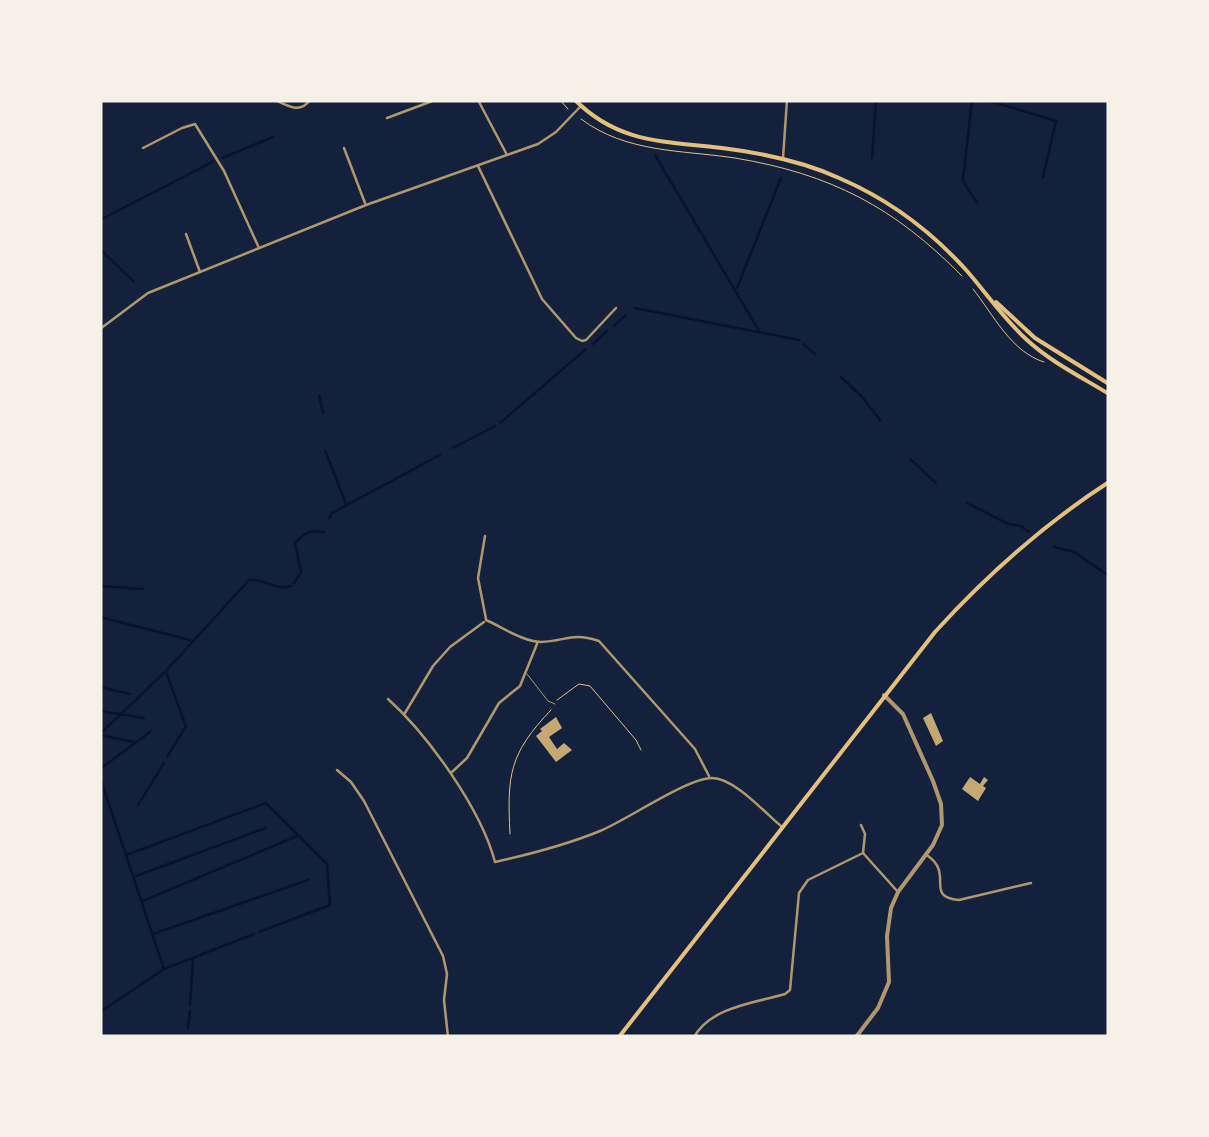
<svg xmlns="http://www.w3.org/2000/svg" width="1209" height="1137" font-family="'Zilla Slab',serif">
  <style>
    .lines { fill: none; stroke-linecap: round; stroke-linejoin: round }
    .stream { stroke: #0b132b; stroke-width: 2.5 }
    .building { fill: #c6a872 }
    .path { stroke: #e5c07b; stroke-width: 1 }
    .service { stroke: #b1986c; stroke-width: 1 }
    .minor { stroke: #b1986c; stroke-width: 2.5 }
    .tertiary { stroke: #b1986c; stroke-width: 4 }
    .secondary { stroke: #e5c07b; stroke-width: 4 }
  </style>
  <rect width="100%" height="100%" fill="#14213d"/>
  <g class="lines">
    <!-- stream -->
    <g class="stream">
      <polyline points="972,100 963,179 967,188 977,202"/>
      <polyline points="987,100 1056,121 1043,177"/>
      <polyline points="655,155 759,331"/>
      <polyline points="222,158 273,137"/>
      <polyline points="872,158 876,100"/>
      <polyline points="100,220 214,161"/>
      <polyline points="100,249 134,282"/>
      <polyline points="737,288 781,178"/>
      <polyline points="635,308 799,340"/>
      <polyline points="614,326 626,315"/>
      <polyline points="593,344 607,331"/>
      <polyline points="803,344 815,354"/>
      <polyline points="841,377 862,397 880,420"/>
      <polyline points="319,395 323,413"/>
      <polyline points="500,423 586,349"/>
      <polyline points="453,448 495,426"/>
      <polyline points="325,450 346,504"/>
      <polyline points="910,459 936,483"/>
      <polyline points="967,503 1008,524 1021,526 1029,532"/>
      <polyline points="329,518 332,513 440,455"/>
      <polyline points="1054,547 1074,552 1109,576"/>
      <path d="M294 583 301 572 295 543C305 532 310 530 324 532"/>
      <polyline points="100,586 143,589"/>
      <polyline points="100,617 190,640"/>
      <polyline points="166,672 186,726 167,757"/>
      <polyline points="100,687 130,694"/>
      <polyline points="100,711 144,718"/>
      <path d="M100 734 166 671 249 580C265 578 275 591 291 586"/>
      <polyline points="100,735 134,742"/>
      <polyline points="100,769 150,732"/>
      <polyline points="100,777 164,969"/>
      <polyline points="138,805 164,763"/>
      <polyline points="126,855 266,803 327,864 330,905 259,932"/>
      <polyline points="136,876 266,828"/>
      <polyline points="143,901 297,836"/>
      <polyline points="153,934 308,880"/>
      <polyline points="190,1005 193,959"/>
      <polyline points="100,1012 164,969 254,934"/>
      <polyline points="188,1028 190,1011"/>
    </g>
  </g>
  <!-- building -->
  <g class="building">
    <polygon points="931,713 943,741 936,746 923,718"/>
    <polygon points="556,717 562,728 549,737 557,749 564,743 572,750 556,762 536,736 542,731 540,729"/>
    <polygon points="970,777 980,784 984,777 988,780 983,786 986,788 978,801 962,789"/>
  </g>
  <g class="lines">
    <!-- path -->
    <g class="path">
      <polyline points="560,100 568,109"/>
      <path d="M581 119C626 153 682 150 735 158 831 174 894 207 962 276"/>
      <path d="M973 289C993 314 1011 352 1044 362"/>
      <polyline points="557,700 579,684 590,686 636,740 641,750"/>
      <path d="M510 834C507 775 509 754 551 710"/>
    </g>
    <!-- service -->
    <polyline class="service" points="527,674 548,701 555,704"/>
    <!-- minor -->
    <g class="minor">
      <path d="M275 100C288 106 300 114 310 100"/>
      <polyline points="478,100 506,153"/>
      <polyline points="387,118 435,100"/>
      <polyline points="143,148 182,128 195,124 224,171 259,248"/>
      <polyline points="344,148 365,203"/>
      <polyline points="783,158 787,100"/>
      <polyline points="478,166 542,299 576,338 582,341 586,340 616,308"/>
      <polyline points="186,234 200,272"/>
      <polyline points="100,329 148,293 366,205 538,144 556,132 580,107"/>
      <polyline points="485,536 478,578 486,619"/>
      <path d="M486 620C502 627 524 642 541 642 566 641 572 632 599 641L695 749 709 776"/>
      <path d="M388 699C428 735 481 809 495 862 531 854 566 845 600 831 627 820 687 778 712 778 734 778 764 812 781 826"/>
      <polyline points="405,713 433,666 450,647 484,622"/>
      <polyline points="337,770 351,782 364,801 443,956 447,974 444,1000 448,1037"/>
      <polyline points="452,772 467,758 499,703 520,686 537,644"/>
      <polyline points="861,825 865,834 863,853"/>
      <path d="M928 856C954 874 924 897 959 900L1031 883"/>
      <path d="M694 1037C711 1007 754 1003 785 994L790 990 799 893 808 880 863 853 898 892"/>
    </g>
    <!-- tertiary -->
    <polyline class="tertiary" points="856,1037 878,1008 889,982 887,936 891,908 898,892 933,845 942,825 941,804 933,781 903,714 884,695"/>
    <!-- secondary -->
    <g class="secondary">
      <path d="M575 100C619 144 665 141 722 148 762 153 802 161 839 178 888 199 932 232 967 271 987 294 1004 319 1027 340 1051 362 1081 377 1109 394"/>
      <polyline points="996,302 1035,338 1109,384"/>
      <path d="M619 1037 935 632C987 575 1044 524 1109 482"/>
    </g>
  </g>
  <!-- border -->
  <rect width="1209" height="1137" fill="none" stroke="#f6f1e7" stroke-width="205"/>
</svg>
